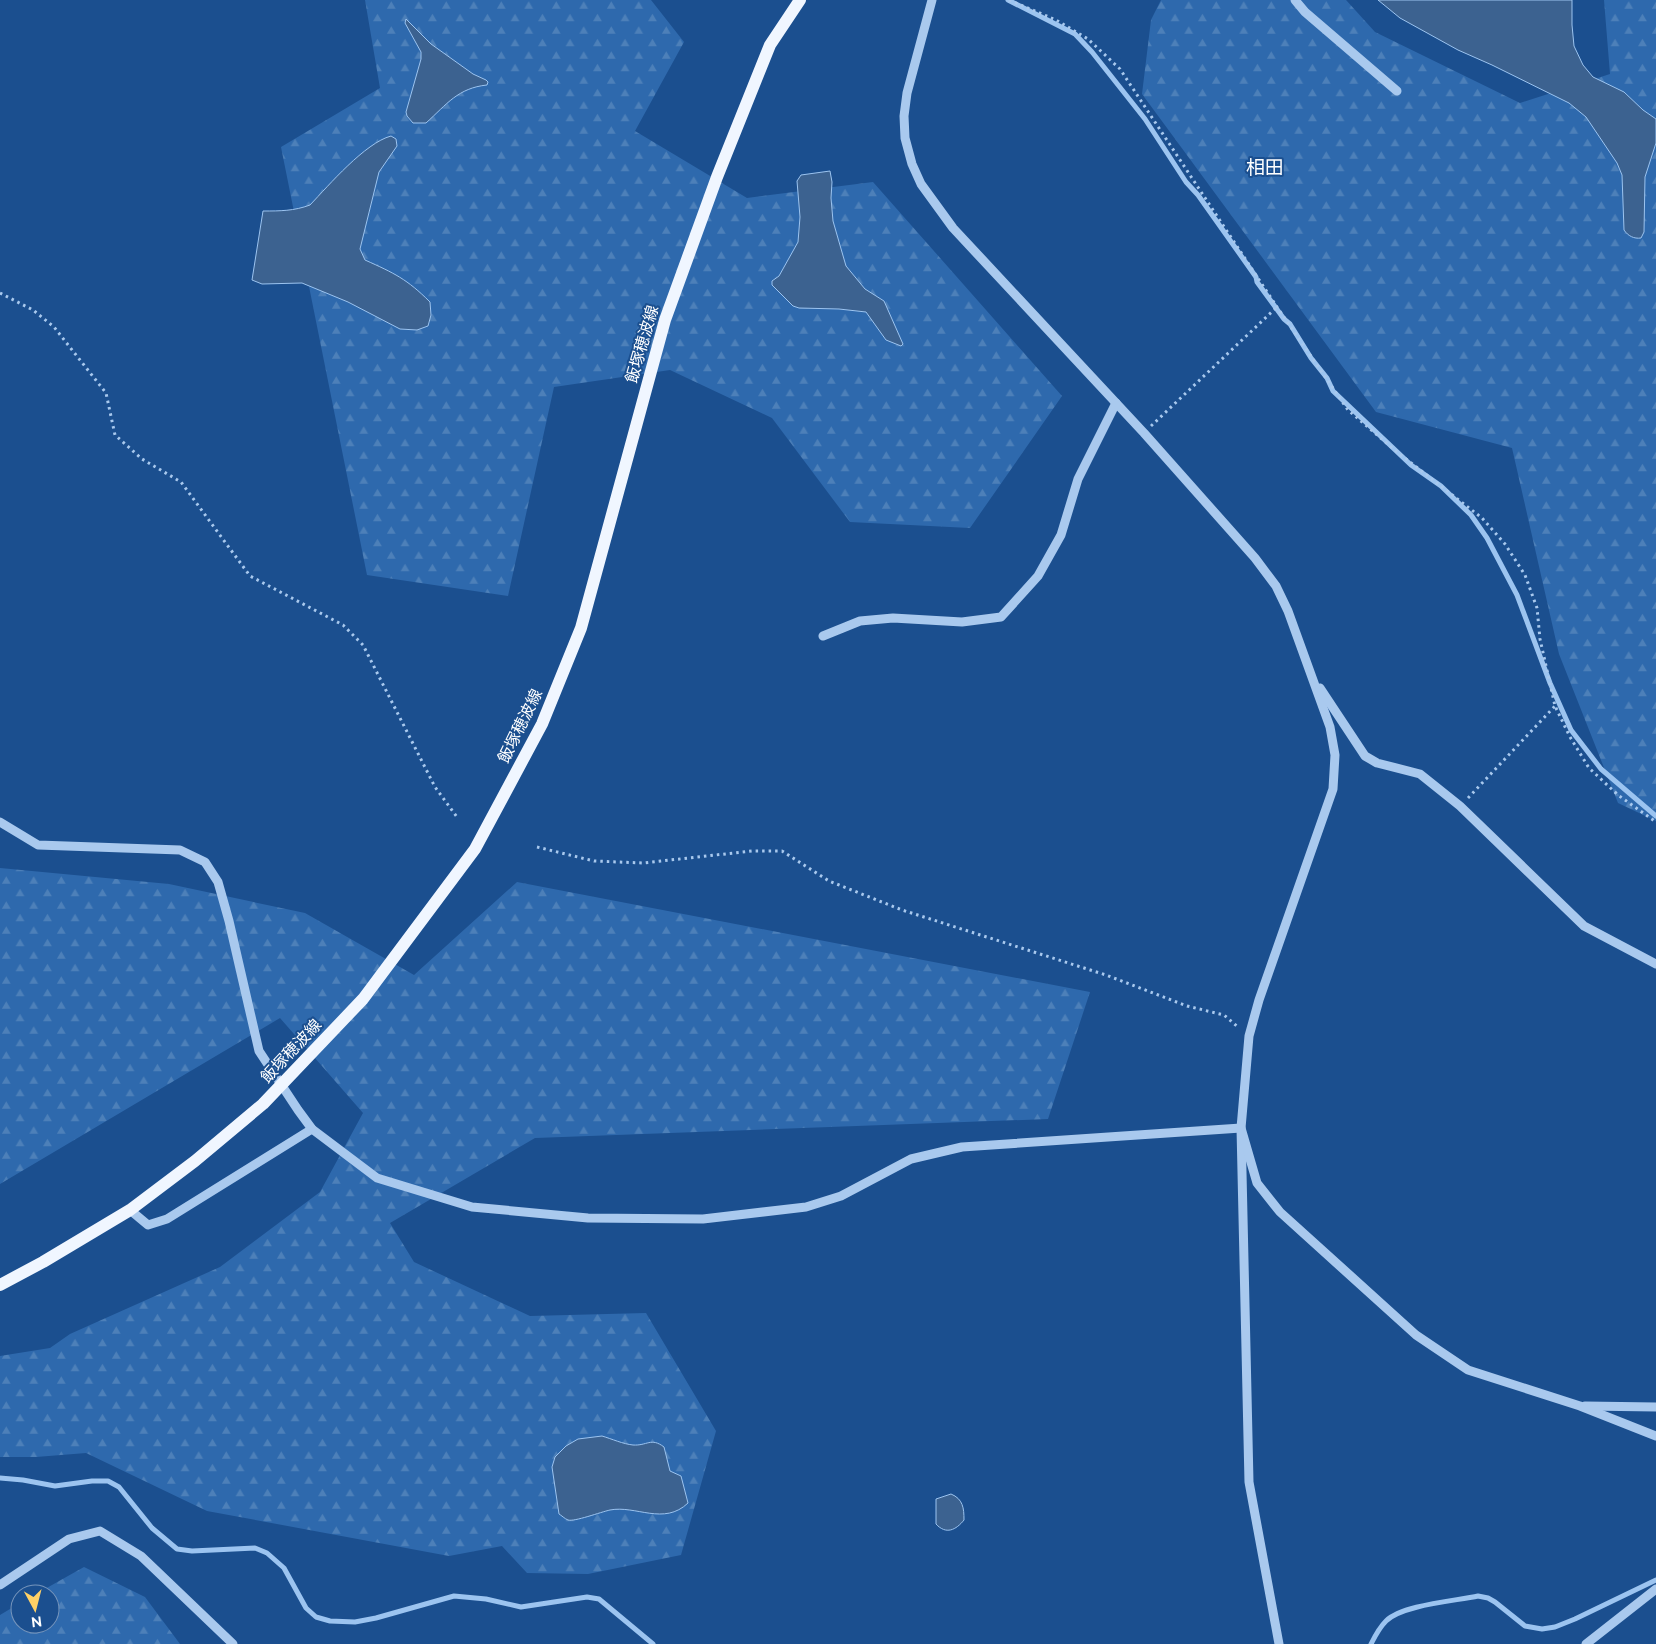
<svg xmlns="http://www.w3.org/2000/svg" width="1656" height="1644" font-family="Raleway,'Noto Sans JP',sans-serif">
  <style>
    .forest { fill: url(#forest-firs) }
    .water { fill: #3c6290; stroke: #9cc4f0 }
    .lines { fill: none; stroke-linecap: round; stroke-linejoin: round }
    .stream { stroke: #9cc4f0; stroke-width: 5 }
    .path { stroke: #a9c9ee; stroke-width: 3; stroke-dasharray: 2.5 4; stroke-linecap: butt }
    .minor { stroke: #a9c9ee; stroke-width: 9 }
    .major { stroke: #f0f6ff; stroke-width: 12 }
    .labels { text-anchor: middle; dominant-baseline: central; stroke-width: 4; stroke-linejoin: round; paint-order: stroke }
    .street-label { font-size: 16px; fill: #fff; stroke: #1b4f8f }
    .quarter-label { font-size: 19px; fill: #fff; stroke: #1b4f8f }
  </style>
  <defs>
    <pattern id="forest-firs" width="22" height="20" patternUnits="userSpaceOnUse" patternTransform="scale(1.25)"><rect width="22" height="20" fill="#2e69ad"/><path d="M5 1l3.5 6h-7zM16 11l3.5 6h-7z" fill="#4d80b9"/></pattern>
  </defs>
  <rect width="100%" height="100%" fill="#1b4f8f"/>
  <!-- forest -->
  <g class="forest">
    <polygon points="365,0 651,0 684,42 635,131 747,198 873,182 1062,396 970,528 850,522 772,418 670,370 554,387 508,596 367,575 281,147 380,88"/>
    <polygon points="1161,0 1346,0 1375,32 1520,103 1610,74 1604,0 1656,0 1656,821 1618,803 1559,654 1512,448 1376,412 1142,94 1151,20"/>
    <polygon points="0,868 169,884 305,913 414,975 517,882 1090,992 1048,1119 535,1138 390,1223 414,1262 530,1316 646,1313 716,1431 681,1555 588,1574 527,1573 502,1546 449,1556 207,1511 86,1453 36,1457 0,1457 0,1356 50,1348 70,1334 220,1267 320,1192 363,1113 280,1018 0,1184"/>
    <polygon points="84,1567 145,1597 180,1644 0,1644 0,1615 20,1603 20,1624 50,1624 50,1594 36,1594"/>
  </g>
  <!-- water -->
  <g class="water">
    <path d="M1378 0H1572V25L1574 46 1583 65 1593 77 1624 92 1643 110 1656 119V143L1645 177 1644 232 1641 238C1634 239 1628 236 1624 230L1622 175 1617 163 1586 117 1569 103 1492 65 1458 50 1400 18Z"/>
    <path d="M406 19 431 44 473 74 486 80 488 82 487 85C458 88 447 104 426 123H413L407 116 406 112 421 59V52L405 23Z"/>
    <path d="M391 136 396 139 397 146 379 172 360 249 365 260C394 273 407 279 430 302L431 315 428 326 417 330 400 329 348 302 302 283 262 284 252 280 263 211C280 211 294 211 310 205 329 185 365 143 391 136Z"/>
    <polygon points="830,171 832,182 831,198 833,221 846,266 865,289 884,301 903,344 901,346 886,340 866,312 839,309 799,308 793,306 772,285 772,281 779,276 798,242 800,217 797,181 801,175"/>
    <path d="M602 1436C612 1439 623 1444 633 1445 647 1446 651 1437 664 1447L670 1471 681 1476 688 1503C664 1526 636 1505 610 1510 601 1512 574 1522 568 1520 565 1519 561 1515 559 1514L552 1467 555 1457 566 1446 578 1439Z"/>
    <path d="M951 1494C963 1499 964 1508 964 1520 956 1530 946 1535 936 1524V1499Z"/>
  </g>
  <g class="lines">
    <!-- stream -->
    <g class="stream">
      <polyline points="1008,0 1075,34 1092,52 1145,119 1186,182 1198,195 1256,277 1257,282 1284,319 1290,324 1311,358 1327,378 1333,391 1411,465 1441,486 1471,515 1487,538 1517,595 1550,683 1571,730 1601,769 1656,816"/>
      <polyline points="0,1478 23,1480 55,1486 92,1481 108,1481 119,1487 152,1528 177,1549 192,1551 255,1548 267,1553 284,1568 306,1608 316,1617 330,1621 355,1622 376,1618 454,1596 486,1599 521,1607 587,1597 599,1599 653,1644"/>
      <path d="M1371 1644C1375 1636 1379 1628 1386 1621 1402 1605 1455 1601 1478 1596L1488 1598 1495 1602 1525 1626 1542 1629 1555 1627 1575 1619 1656 1580"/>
    </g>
    <!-- path -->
    <g class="path">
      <polyline points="1009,0 1056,20 1088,39 1120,69 1277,307 1348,410 1397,452 1482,518 1505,544 1525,575 1537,608 1540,639 1555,706 1570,737 1589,768 1618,795 1656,822"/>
      <polyline points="0,293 33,310 54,327 106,393 115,435 142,459 181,482 250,576 343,625 363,645 435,787 457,817"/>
      <polyline points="1151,426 1277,307"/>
      <polyline points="1468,798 1555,706"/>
      <polyline points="537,847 594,861 643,863 752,851 782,851 829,881 902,910 1106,975 1187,1006 1224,1015 1239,1028"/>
    </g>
    <!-- minor -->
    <g class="minor">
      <polyline points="932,0 907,93 904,116 905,138 912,164 921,184 953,228 1144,433 1255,558 1276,586 1288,611 1330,727 1335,755 1333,789 1259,1000 1249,1036 1241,1128 1249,1482 1279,1644"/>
      <polyline points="1295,0 1305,12 1397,91"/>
      <polyline points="823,636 860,621 893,618 962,622 1001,617 1038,576 1061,535 1078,479 1116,403"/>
      <polyline points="1320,688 1365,756 1377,763 1420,774 1460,806 1584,926 1656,964"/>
      <polyline points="0,822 38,845 180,850 205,862 218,882 229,921 259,1051 298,1110 312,1129 377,1178 472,1207 588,1218 703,1219 806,1207 841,1196 911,1159 962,1147 1241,1128 1257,1183 1280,1212 1416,1335 1468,1370 1580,1406 1656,1436"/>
      <polyline points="130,1210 148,1225 167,1219 312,1129"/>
      <polyline points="1585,1406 1656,1407"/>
      <polyline points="0,1585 69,1539 100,1531 141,1556 233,1644"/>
      <polyline points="1586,1644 1656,1589"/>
    </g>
    <!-- major -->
    <polyline class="major" points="0,1285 43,1262 130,1210 195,1161 263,1104 363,999 475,849 542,724 581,628 665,320 717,177 770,45 800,0"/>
  </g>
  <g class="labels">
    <!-- street labels -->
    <g class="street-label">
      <text transform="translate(642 344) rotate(-74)">飯塚穂波線</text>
      <text transform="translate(520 726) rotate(-64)">飯塚穂波線</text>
      <text transform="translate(291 1051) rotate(-47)">飯塚穂波線</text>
    </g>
    <!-- quarter labels -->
    <g class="quarter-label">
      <text x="1265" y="167">相田</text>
    </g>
  </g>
  <!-- north arrow -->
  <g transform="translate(35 1609) rotate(173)"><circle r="24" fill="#1b4f8f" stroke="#7695bc"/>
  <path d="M0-4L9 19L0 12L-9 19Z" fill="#ffd166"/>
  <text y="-8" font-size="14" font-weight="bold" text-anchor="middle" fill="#ffffff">N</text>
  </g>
</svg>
